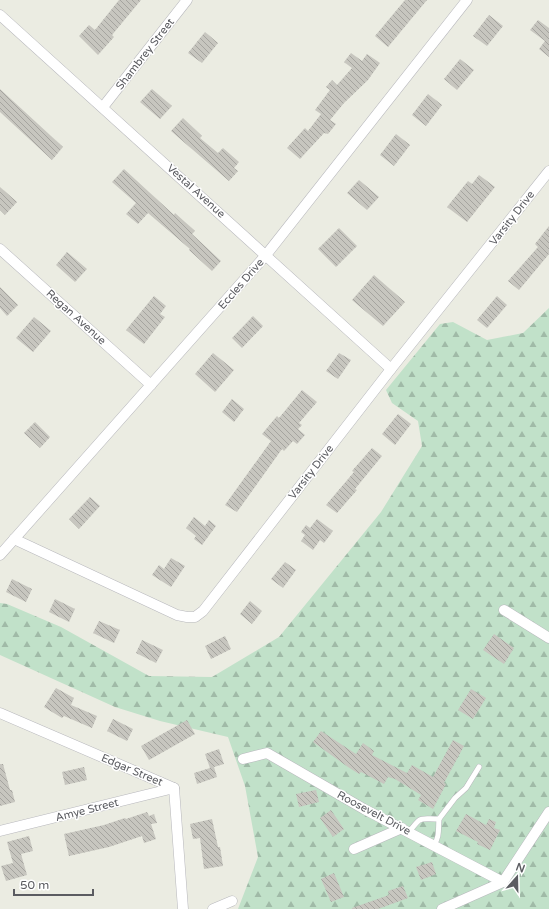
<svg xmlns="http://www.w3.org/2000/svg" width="549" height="909" font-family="'Varela Round',sans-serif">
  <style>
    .forest { fill: url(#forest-firs) }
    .building { fill: url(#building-back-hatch) }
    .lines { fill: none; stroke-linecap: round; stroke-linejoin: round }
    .lane-casing { stroke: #b8b8bd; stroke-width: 6 }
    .street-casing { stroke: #b8b8bd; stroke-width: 11 }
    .lane { stroke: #fff; stroke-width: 5 }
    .street { stroke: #fff; stroke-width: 10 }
    .labels { text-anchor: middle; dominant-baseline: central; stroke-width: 3; stroke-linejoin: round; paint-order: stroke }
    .street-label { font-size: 11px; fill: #5b5c61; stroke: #fff }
  </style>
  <defs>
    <pattern id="forest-firs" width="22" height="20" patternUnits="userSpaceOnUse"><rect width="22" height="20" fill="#c1e1c9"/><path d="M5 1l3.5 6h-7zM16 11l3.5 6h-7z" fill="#a0baa7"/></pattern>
    <pattern id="building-back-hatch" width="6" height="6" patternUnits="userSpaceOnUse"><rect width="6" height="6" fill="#c7c6bf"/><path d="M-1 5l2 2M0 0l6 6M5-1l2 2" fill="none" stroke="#a5a49f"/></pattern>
  </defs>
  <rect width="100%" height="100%" fill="#ebece2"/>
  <!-- forest -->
  <polygon class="forest" points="549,308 549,909 238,909 258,857 245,786 228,737 160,721 115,707 0,655 0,603 7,604 61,627 149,676 212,677 279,637 381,512 422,446 418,421 392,403 386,390 440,324 453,322 487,340 523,333"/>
  <!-- building -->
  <g class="building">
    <polygon points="119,0 141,0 112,35 114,37 98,55 79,36 89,25 95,30"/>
    <polygon points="405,0 427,0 388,47 375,36"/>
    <polygon points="489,15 503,26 487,46 473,36"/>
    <polygon points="538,20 549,28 549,57 539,49 545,41 530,30"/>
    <polygon points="205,32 218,43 202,63 188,53"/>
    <polygon points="351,53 362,61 367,54 380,63 368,80 344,103 330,120 336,124 328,134 324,133 300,159 287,148 305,128 308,131 321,114 315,110 330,90 326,87 332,80 337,85 352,68 344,62"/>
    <polygon points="460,59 474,70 457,90 444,79"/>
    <polygon points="0,89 63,147 52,160 0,112"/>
    <polygon points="152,89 172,106 160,119 140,102"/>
    <polygon points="428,94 442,105 426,126 412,115"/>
    <polygon points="183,118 202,136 200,138 218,153 223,148 239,162 234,168 238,171 229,181 171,131"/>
    <polygon points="396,134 410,145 394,166 380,155"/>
    <polygon points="124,169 174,215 175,213 195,231 192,234 221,261 212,271 189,250 190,249 148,213 138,224 126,214 136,203 112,182"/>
    <polygon points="479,175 495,187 467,222 447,207 468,181 472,184"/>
    <polygon points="359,180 379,197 367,210 347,193"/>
    <polygon points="0,187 17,202 5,215 0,210"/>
    <polygon points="549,226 549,254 519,290 508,281 538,247 535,244"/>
    <polygon points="339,228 357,246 336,267 318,249"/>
    <polygon points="67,252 87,269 75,282 56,265"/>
    <polygon points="374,275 405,302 383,326 352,300"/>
    <polygon points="0,287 18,305 7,316 0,308"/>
    <polygon points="154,296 166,306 160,314 165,317 144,344 126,330"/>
    <polygon points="497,296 507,305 487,328 477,320"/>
    <polygon points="253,316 263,326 242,348 232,338"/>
    <polygon points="34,317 51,331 33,352 16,338"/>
    <polygon points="213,353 234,370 215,392 195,374"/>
    <polygon points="339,353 351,360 338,379 326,371"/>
    <polygon points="302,390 317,402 299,423 302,425 298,429 305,435 297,444 293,441 284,451 282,449 237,512 225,505 271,441 262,434 277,416 279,418"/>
    <polygon points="232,399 244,409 234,422 222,412"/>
    <polygon points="398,414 411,424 395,445 382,434"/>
    <polygon points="35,422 50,437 40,448 24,433"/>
    <polygon points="372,448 382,456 355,489 357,490 337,513 326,505 354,472 352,471"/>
    <polygon points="90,497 100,506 79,529 69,519"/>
    <polygon points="194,517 205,526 209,520 216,526 202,545 194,539 196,536 186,528"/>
    <polygon points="317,519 333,531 324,543 320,540 313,550 301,541 305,535 301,532 306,525 310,528"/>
    <polygon points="171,558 185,566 171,587 152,575 159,565 164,569"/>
    <polygon points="285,562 296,570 283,588 271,579"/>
    <polygon points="12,579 32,589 26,602 6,592"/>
    <polygon points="55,599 75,609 69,622 49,612"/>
    <polygon points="250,601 262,611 252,624 240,614"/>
    <polygon points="99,621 120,630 114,643 93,633"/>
    <polygon points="494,634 514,648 504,664 483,650"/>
    <polygon points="225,636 231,649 211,659 205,646"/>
    <polygon points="142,640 163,650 156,663 136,653"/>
    <polygon points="56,688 74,698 71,705 97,716 92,728 64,716 62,718 44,707"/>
    <polygon points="471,689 486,698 473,719 458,710"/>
    <polygon points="113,719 133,729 127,741 107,731"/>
    <polygon points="187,720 195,734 149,760 141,746"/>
    <polygon points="321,731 356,754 363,743 374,751 372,755 407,773 412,765 433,777 453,740 464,746 444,783 446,784 433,809 418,800 421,795 395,779 388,777 384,784 361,772 359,774 348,767 313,742"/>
    <polygon points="219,749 224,764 214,767 217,777 197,784 194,773 210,768 205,754"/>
    <polygon points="0,764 3,764 10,790 12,790 15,802 0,806"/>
    <polygon points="84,767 87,780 65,785 62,772"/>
    <polygon points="316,790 319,802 299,807 296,794"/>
    <polygon points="331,810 344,829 333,837 320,818"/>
    <polygon points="147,812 149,816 154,814 157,823 151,824 156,839 144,843 142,836 109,847 69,856 64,834 104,825 125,818 126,819"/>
    <polygon points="466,814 486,825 489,819 496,822 494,828 500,830 490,850 477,844 478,842 456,831"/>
    <polygon points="212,819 218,847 220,847 223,866 204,869 200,838 193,839 190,824"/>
    <polygon points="29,836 33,851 21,854 27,875 6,881 1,866 13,863 7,842"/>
    <polygon points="432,862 436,874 421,880 416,867"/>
    <polygon points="334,873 344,897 331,902 321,879"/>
    <polygon points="403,886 408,898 378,909 352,909 352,908 389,895 388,891"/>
  </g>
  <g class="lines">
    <!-- lane casing -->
    <g class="lane-casing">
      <g id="lane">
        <path d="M409 832C422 815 419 819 439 819L455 798 466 788 479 767"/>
        <path d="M434 845C440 836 438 829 439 819"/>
      </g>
    </g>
    <!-- street casing -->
    <g class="street-casing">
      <g id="street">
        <polyline points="0,15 391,369"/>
        <polyline points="103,107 187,0"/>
        <polyline points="0,249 151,385"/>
        <polyline points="14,539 177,615 187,617 195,617 203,611 391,369 549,171"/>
        <polyline points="0,555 266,255 467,0"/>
        <polyline points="504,610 549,638"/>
        <polyline points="0,713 174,788 183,909"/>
        <polyline points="243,759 267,753 364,809 503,882"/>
        <polyline points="0,831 174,788"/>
        <polyline points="354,849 402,828"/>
        <polyline points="213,909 232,901"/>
        <polyline points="442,909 503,882 549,812"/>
      </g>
    </g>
    <!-- lane -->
    <use href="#lane" class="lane"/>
    <!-- street -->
    <use href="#street" class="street"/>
  </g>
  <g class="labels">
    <!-- street labels -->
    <g class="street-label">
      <text transform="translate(145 54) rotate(-52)">Shambrey Street</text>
      <text transform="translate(196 191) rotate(42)">Vestal Avenue</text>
      <text transform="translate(512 218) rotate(-52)">Varsity Drive</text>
      <text transform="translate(241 284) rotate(-49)">Eccles Drive</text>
      <text transform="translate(76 317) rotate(42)">Regan Avenue</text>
      <text transform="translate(311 472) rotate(-52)">Varsity Drive</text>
      <text transform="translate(132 770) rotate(23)">Edgar Street</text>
      <text transform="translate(87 810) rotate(-14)">Amye Street</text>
      <text transform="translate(374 813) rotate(28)">Roosevelt Drive</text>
    </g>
  </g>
  <!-- north arrow -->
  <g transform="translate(517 877) rotate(20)" stroke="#ffffff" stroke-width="3" paint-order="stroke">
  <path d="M0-3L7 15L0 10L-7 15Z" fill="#5b5c61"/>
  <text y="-6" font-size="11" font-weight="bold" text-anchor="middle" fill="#5b5c61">N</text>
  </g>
  <!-- scale -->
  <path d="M14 889v6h79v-6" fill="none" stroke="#5b5c61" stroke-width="2"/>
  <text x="20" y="889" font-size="12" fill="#5b5c61" stroke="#ffffff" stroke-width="3" paint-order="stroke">50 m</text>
</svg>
